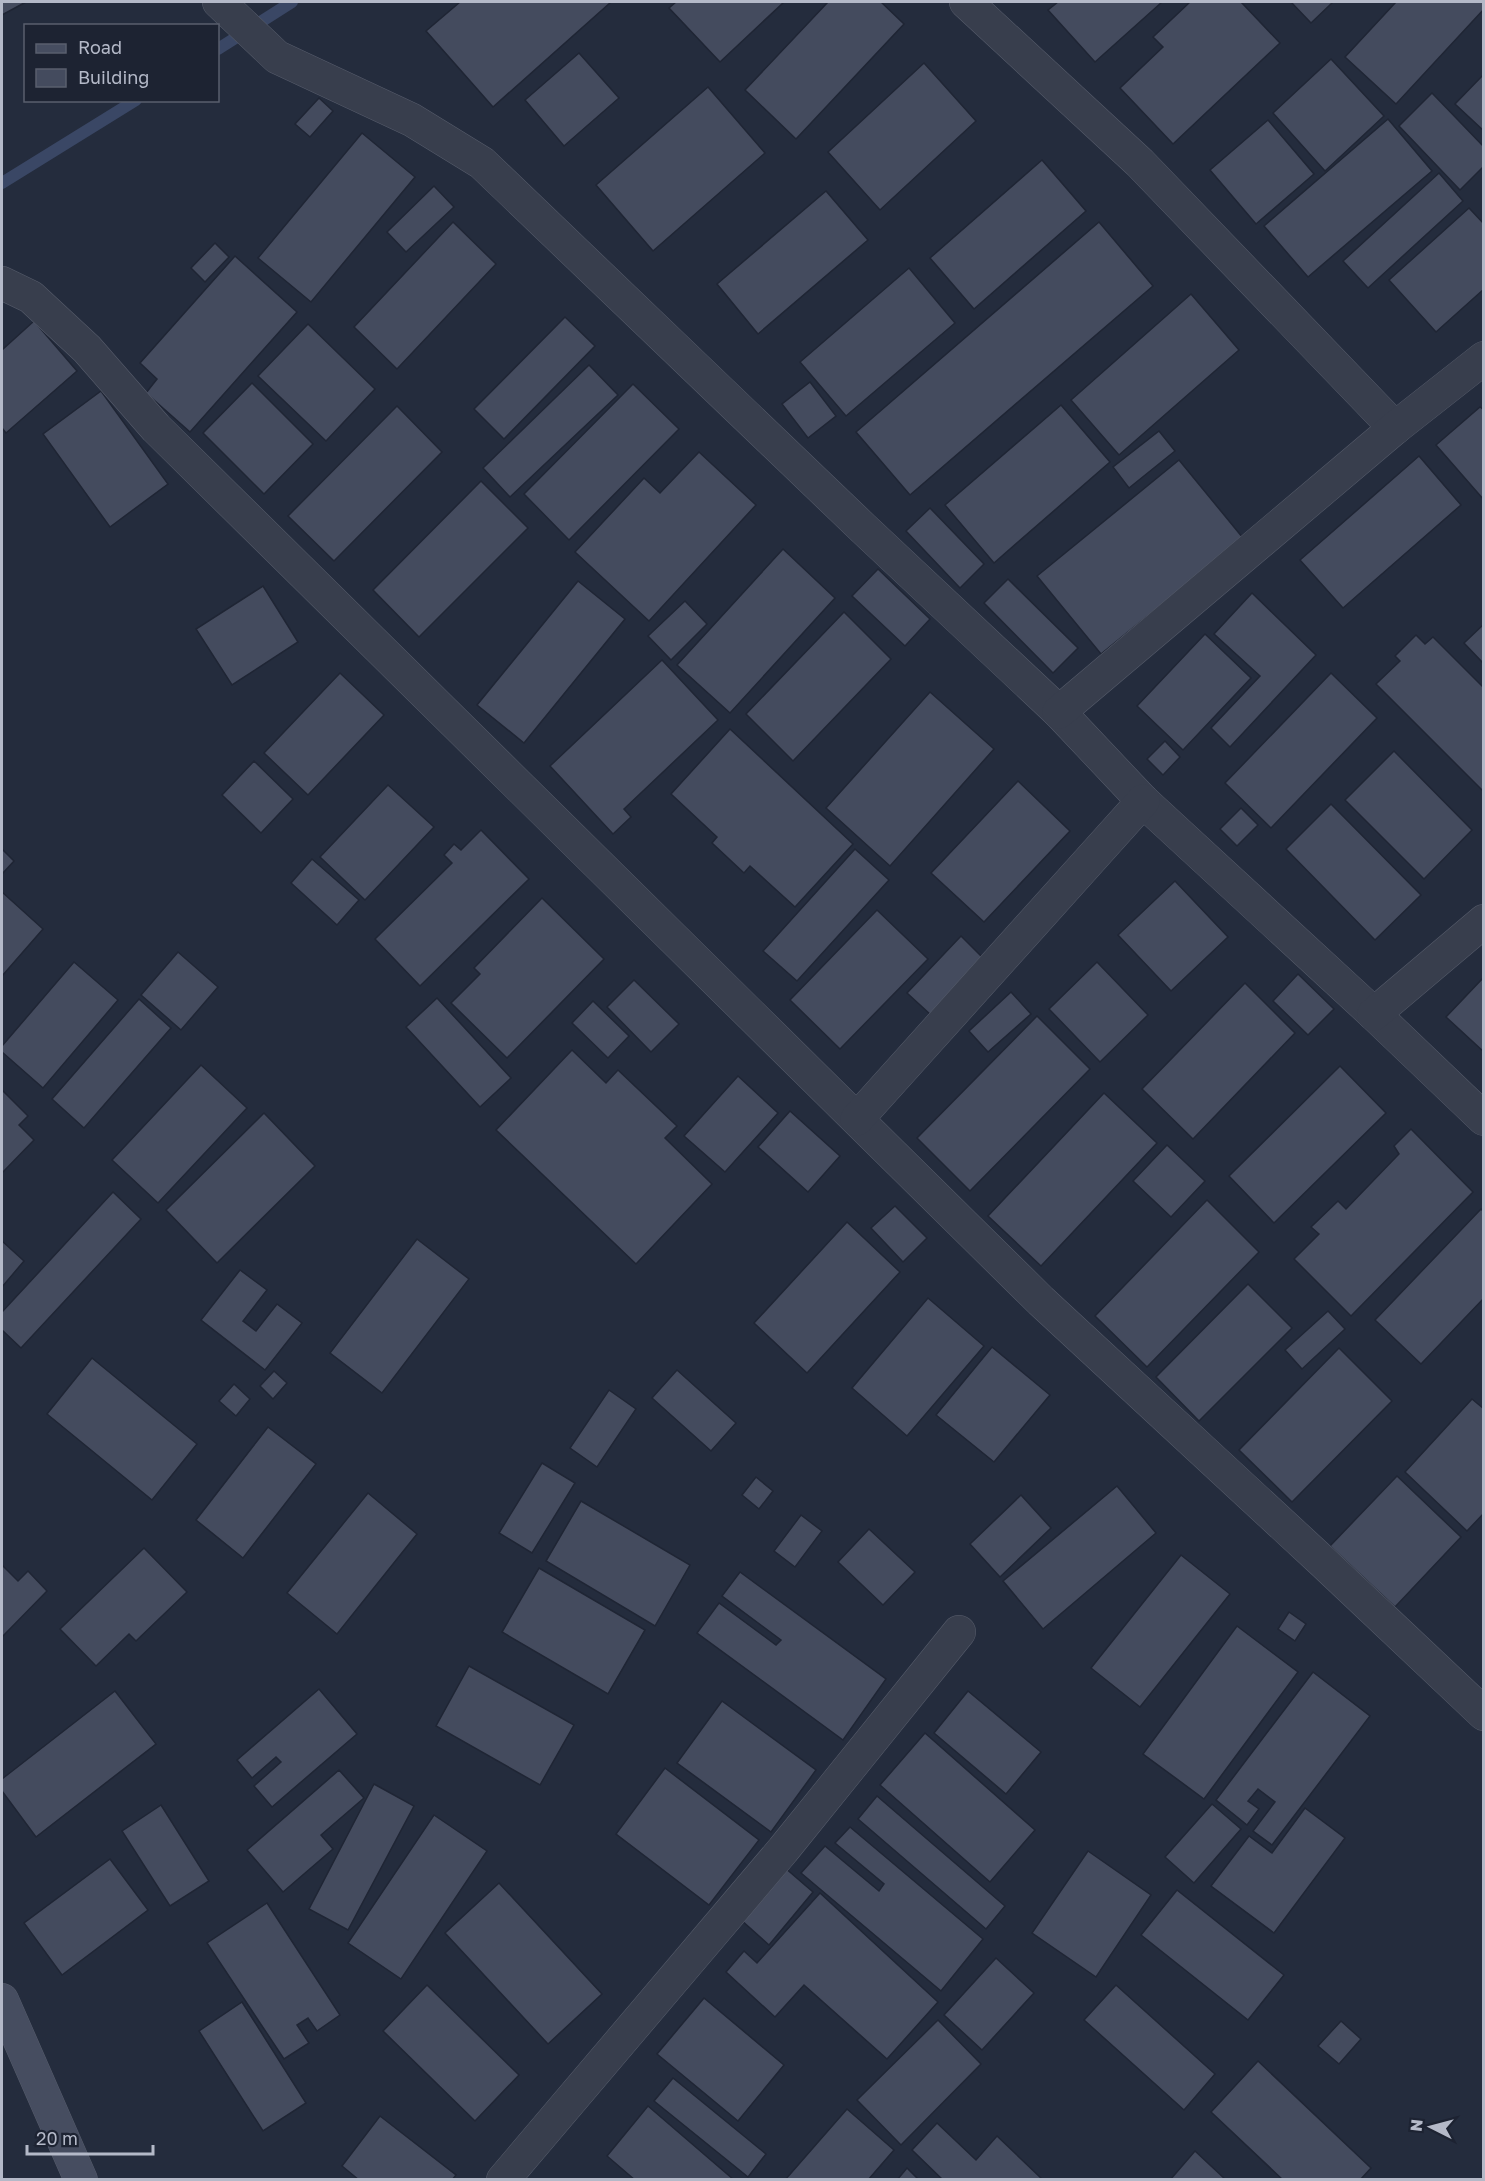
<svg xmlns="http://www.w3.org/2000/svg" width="1485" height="2181" font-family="'Golos Text',sans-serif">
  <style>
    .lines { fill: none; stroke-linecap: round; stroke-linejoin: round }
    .stream { stroke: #3a4765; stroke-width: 12 }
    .building { fill: #444b5e; stroke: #1f2534; stroke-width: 1.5 }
    .street-casing { stroke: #565c6b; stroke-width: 34 }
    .secondary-casing { stroke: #565c6b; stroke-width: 34 }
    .street { stroke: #383e4d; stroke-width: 33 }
    .secondary { stroke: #464d60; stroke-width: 33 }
  </style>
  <rect width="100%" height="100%" fill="#242c3d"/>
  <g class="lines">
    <!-- stream -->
    <g class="stream">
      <polyline points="218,49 292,2"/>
      <polyline points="2,183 136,100"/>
    </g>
  </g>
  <!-- building -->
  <g class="building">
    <polygon points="2,2 26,2 2,15"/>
    <polygon points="460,2 611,2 493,107 426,31"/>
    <polygon points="676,2 784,2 720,62 669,8"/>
    <polygon points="828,2 881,2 904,24 796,139 745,90"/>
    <polygon points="1058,2 1162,2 1095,62 1048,10"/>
    <polygon points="1190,2 1241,2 1280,43 1173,144 1120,88 1163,47 1153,37"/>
    <polygon points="1291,2 1333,2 1311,23"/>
    <polygon points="1396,2 1484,2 1484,9 1396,104 1345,57"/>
    <polygon points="579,53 619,98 564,146 525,100"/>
    <polygon points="1331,59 1384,116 1325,171 1273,113"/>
    <polygon points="924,63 976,121 880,210 828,152"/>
    <polygon points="1484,74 1484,131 1455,104"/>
    <polygon points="708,87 765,153 653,251 596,185"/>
    <polygon points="1432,93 1484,147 1484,166 1460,190 1399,126"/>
    <polygon points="319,98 333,111 310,137 295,124"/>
    <polygon points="1388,119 1432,171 1308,277 1264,226"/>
    <polygon points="1268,120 1314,174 1256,224 1210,170"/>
    <polygon points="362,133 415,177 311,302 258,258"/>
    <polygon points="1042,160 1086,211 974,309 930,258"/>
    <polygon points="1439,173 1463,201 1368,288 1343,261"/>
    <polygon points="434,186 454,207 406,252 387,232"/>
    <polygon points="826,191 868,240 758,334 717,284"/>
    <polygon points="1469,208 1484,224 1484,289 1436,332 1389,280"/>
    <polygon points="453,222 496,264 397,369 354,327"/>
    <polygon points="1099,222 1153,286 910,495 856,432"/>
    <polygon points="215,243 229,257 205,282 191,268"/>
    <polygon points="235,256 297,312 190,432 146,393 157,379 140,363"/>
    <polygon points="909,268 955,323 846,416 800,362"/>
    <polygon points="1191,294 1239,350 1119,455 1071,400"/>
    <polygon points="565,317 595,346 504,439 474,409"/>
    <polygon points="34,321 77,371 6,433 2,428 2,350"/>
    <polygon points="308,324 375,389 326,441 258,376"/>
    <polygon points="589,365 618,395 510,497 483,468"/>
    <polygon points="810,382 836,416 808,438 782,404"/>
    <polygon points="252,383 313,444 264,494 203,433"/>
    <polygon points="633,384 679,429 569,540 524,494"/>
    <polygon points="101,391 168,484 110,527 43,434"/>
    <polygon points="1061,405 1110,462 994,563 945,505"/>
    <polygon points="397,406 442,452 334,561 288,516"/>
    <polygon points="1480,407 1484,410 1484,500 1436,445"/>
    <polygon points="1159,431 1175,451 1129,488 1113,467"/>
    <polygon points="699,452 756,505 649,621 575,552 644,478 660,493"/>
    <polygon points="1419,456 1461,505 1343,608 1300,560"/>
    <polygon points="1179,460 1243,538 1101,654 1037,576"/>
    <polygon points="481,481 528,528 419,637 373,590"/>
    <polygon points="930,508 984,564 960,588 906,531"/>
    <polygon points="783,549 835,598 730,713 677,665"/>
    <polygon points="878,569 930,619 905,646 852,596"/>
    <polygon points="1008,579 1078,648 1053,673 984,603"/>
    <polygon points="578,581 625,619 524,743 477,705"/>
    <polygon points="263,586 298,642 232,685 196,629"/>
    <polygon points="1252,593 1316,655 1230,747 1211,728 1260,676 1214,634"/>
    <polygon points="685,601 707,624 671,660 648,636"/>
    <polygon points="844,612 891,659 793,761 746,714"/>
    <polygon points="1484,624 1484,664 1464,643"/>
    <polygon points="1205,634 1251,678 1183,750 1137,706"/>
    <polygon points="1416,635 1425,644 1433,637 1484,688 1484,792 1376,684 1400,661 1395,656"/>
    <polygon points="662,660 718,720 624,809 631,817 613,834 550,766"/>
    <polygon points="340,673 384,715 308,795 264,753"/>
    <polygon points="1331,673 1377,718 1271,828 1225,783"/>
    <polygon points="930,692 994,749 890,866 826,808"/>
    <polygon points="730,729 853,844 795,907 750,866 744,873 712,843 717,837 671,794"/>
    <polygon points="1165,741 1180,757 1163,775 1147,759"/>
    <polygon points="1394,751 1472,830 1424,879 1345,800"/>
    <polygon points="254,761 293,799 261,833 222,795"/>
    <polygon points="1018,781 1070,831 984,922 931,873"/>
    <polygon points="388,785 434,827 365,900 320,857"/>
    <polygon points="1331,804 1421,895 1375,940 1286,849"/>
    <polygon points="1241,808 1258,825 1237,846 1220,829"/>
    <polygon points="481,830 529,879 420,986 375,939 452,863 444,855 454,844 461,850"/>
    <polygon points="2,849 14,861 2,874"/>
    <polygon points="855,849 889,880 797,981 763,951"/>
    <polygon points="312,859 359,900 337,925 291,883"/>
    <polygon points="1175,881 1228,937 1171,991 1118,935"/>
    <polygon points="2,892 43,929 2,976"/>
    <polygon points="542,898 604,959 507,1058 451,1003 480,974 474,968"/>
    <polygon points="877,910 928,959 840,1049 790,1000"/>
    <polygon points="961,936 984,959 931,1015 907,993"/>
    <polygon points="178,952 218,987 181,1030 141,995"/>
    <polygon points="74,962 118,1000 43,1088 2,1052 2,1046"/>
    <polygon points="1097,962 1148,1015 1100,1062 1049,1009"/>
    <polygon points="1298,974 1334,1009 1308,1035 1273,1001"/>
    <polygon points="1484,977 1484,1052 1446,1017"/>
    <polygon points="634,980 679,1024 651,1052 607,1007"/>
    <polygon points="1245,983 1295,1033 1193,1139 1142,1089"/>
    <polygon points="1011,992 1031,1014 988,1052 969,1031"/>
    <polygon points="437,998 511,1078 480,1107 406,1027"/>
    <polygon points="139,999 171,1028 84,1128 52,1099"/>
    <polygon points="593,1001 629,1036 608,1058 572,1023"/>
    <polygon points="1037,1016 1090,1069 970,1191 917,1138"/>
    <polygon points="572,1050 606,1083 618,1070 677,1126 665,1138 712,1184 636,1264 496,1130"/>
    <polygon points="201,1065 247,1108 158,1203 112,1160"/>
    <polygon points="1340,1066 1386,1113 1274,1223 1229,1176"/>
    <polygon points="738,1076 778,1113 725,1172 684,1136"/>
    <polygon points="2,1090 28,1116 19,1125 34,1140 2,1173"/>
    <polygon points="1104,1093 1157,1143 1041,1266 988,1216"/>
    <polygon points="790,1111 840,1156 808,1192 758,1147"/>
    <polygon points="264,1113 315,1166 217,1263 166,1210"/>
    <polygon points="1411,1129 1473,1192 1351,1316 1294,1259 1319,1234 1311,1227 1338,1201 1346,1209 1399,1154 1394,1146"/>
    <polygon points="1167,1145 1205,1181 1171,1217 1133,1181"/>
    <polygon points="113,1192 141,1219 21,1348 2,1330 2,1312"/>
    <polygon points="1207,1200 1259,1252 1147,1367 1095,1316"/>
    <polygon points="895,1206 927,1238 903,1262 871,1228"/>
    <polygon points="1481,1209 1484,1212 1484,1298 1421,1364 1375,1320"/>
    <polygon points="847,1222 900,1272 807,1373 754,1323"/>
    <polygon points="417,1239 469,1279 382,1393 330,1353"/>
    <polygon points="2,1241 24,1261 2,1287"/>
    <polygon points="240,1270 267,1290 243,1321 256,1331 277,1304 302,1323 265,1370 201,1320"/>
    <polygon points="1248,1284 1292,1328 1199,1421 1156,1377"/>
    <polygon points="928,1298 984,1346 907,1436 852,1388"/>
    <polygon points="1328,1311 1345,1329 1302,1369 1285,1350"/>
    <polygon points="992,1347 1050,1395 994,1462 936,1415"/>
    <polygon points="1339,1348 1392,1401 1292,1502 1239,1450"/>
    <polygon points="92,1358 197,1444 152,1500 47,1414"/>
    <polygon points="677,1370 736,1423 711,1451 652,1398"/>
    <polygon points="274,1371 287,1383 273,1399 260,1386"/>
    <polygon points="234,1384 250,1399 236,1416 219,1401"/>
    <polygon points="609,1390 636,1409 597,1467 570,1448"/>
    <polygon points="1472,1399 1484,1409 1484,1513 1467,1531 1405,1472"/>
    <polygon points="268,1427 316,1464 243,1558 196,1520"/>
    <polygon points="542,1463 575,1483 532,1553 499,1533"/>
    <polygon points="1397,1476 1461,1537 1395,1607 1330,1546"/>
    <polygon points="756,1477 773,1491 759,1509 742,1495"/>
    <polygon points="1117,1486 1156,1533 1043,1629 1003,1581"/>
    <polygon points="368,1493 417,1534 337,1634 287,1593"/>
    <polygon points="1021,1495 1051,1528 1000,1577 970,1544"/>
    <polygon points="581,1501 690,1565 655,1626 546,1561"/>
    <polygon points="801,1515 822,1531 795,1567 774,1551"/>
    <polygon points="869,1529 915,1572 883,1605 838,1562"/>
    <polygon points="144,1548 187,1592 136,1641 129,1634 96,1666 60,1629"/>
    <polygon points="1181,1555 1230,1594 1140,1707 1091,1668"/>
    <polygon points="2,1565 18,1581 28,1571 47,1591 2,1637"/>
    <polygon points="539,1568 645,1630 608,1694 502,1632"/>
    <polygon points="740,1572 886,1679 843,1740 697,1633 719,1603 776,1645 781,1640 722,1596"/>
    <polygon points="1289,1612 1306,1624 1295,1641 1278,1629"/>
    <polygon points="1237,1626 1298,1672 1204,1799 1143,1754"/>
    <polygon points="469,1666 574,1725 540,1785 436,1726"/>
    <polygon points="1313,1672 1370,1716 1272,1845 1253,1831 1275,1802 1258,1789 1248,1801 1259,1809 1247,1825 1216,1800"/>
    <polygon points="319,1689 357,1734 272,1807 254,1786 281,1762 276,1757 252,1778 237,1760"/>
    <polygon points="115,1691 156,1744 36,1837 2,1791 2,1779"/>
    <polygon points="968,1691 1041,1752 1006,1794 934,1733"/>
    <polygon points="722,1701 816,1770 771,1832 677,1763"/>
    <polygon points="925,1733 1035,1830 990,1882 880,1785"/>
    <polygon points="665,1768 759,1840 709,1905 616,1834"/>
    <polygon points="339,1770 364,1798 321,1835 333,1849 283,1892 247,1850"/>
    <polygon points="374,1784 414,1806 348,1930 309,1909"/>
    <polygon points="877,1796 1005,1906 986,1929 858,1819"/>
    <polygon points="1212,1804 1241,1829 1194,1883 1165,1857"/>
    <polygon points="161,1805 209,1881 170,1906 122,1831"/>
    <polygon points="1305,1808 1345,1838 1274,1933 1211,1886 1249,1836 1272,1853"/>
    <polygon points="434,1815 487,1851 401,1979 348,1943"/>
    <polygon points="850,1827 983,1939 941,1991 801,1873 825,1846 879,1891 884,1884 835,1843"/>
    <polygon points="1088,1851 1151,1895 1096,1977 1032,1933"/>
    <polygon points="110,1859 148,1910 62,1975 24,1923"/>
    <polygon points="784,1867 813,1892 769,1945 740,1919"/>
    <polygon points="499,1883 602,1994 548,2044 445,1933"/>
    <polygon points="1177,1890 1284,1975 1248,2020 1141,1935"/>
    <polygon points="820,1893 938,2002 887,2059 804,1985 775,2017 726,1972 744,1951 757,1963"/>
    <polygon points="267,1903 340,2015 317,2031 308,2018 297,2025 309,2043 284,2059 207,1943"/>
    <polygon points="996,1958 1034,1993 982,2050 944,2015"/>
    <polygon points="427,1985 519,2075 475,2121 383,2031"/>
    <polygon points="1116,1985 1215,2074 1184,2110 1084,2020"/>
    <polygon points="704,1998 784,2065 738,2121 657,2054"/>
    <polygon points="242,2002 306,2103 263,2131 199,2031"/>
    <polygon points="938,2020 981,2064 901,2145 857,2100"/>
    <polygon points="1341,2021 1361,2039 1339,2064 1318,2046"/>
    <polygon points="1258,2061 1371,2168 1360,2180 1283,2180 1211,2112"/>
    <polygon points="673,2078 766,2154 748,2177 654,2101"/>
    <polygon points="648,2106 734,2180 635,2180 607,2156"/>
    <polygon points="847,2109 894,2150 868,2180 785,2180"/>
    <polygon points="380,2116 456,2175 452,2180 359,2180 342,2166"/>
    <polygon points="937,2123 976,2160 997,2136 1043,2180 943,2180 912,2150"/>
    <polygon points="1195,2151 1226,2180 1170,2180"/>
    <polygon points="907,2168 919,2180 897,2180"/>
  </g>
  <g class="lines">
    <!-- street casing -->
    <g class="street-casing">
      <g id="street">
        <polyline points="219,2 277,57 412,120 482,163 864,529 1059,712 1143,801 1374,1014 1484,1119"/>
        <polyline points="966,2 1140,163 1395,428"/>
        <polyline points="2,283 31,297 87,349 156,428 1041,1301 1323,1562 1484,1714"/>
        <polyline points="1059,712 1395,428 1484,358"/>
        <polyline points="1374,1014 1484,921"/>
        <polyline points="857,1119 1143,801"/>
        <polyline points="503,2180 783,1850 959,1632"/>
      </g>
    </g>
    <!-- secondary casing -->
    <g class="secondary-casing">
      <polyline id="secondary" points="2,2000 81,2180"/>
    </g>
    <!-- street -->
    <use href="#street" class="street"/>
    <!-- secondary -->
    <use href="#secondary" class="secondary"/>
  </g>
  <!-- border -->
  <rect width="1485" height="2181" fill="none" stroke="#b4b9c8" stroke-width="6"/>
  <!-- legend -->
  <rect x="24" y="24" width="195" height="78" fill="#1d2332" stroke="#595f6e" stroke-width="1.5"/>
  <rect x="36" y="44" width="30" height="9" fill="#464d60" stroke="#595f6e" stroke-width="1.5"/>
  <text x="78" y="54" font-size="18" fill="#b4b9c8">Road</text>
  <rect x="36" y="69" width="30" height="18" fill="#444b5e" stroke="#595f6e" stroke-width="1.5"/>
  <text x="78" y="84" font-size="18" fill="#b4b9c8">Building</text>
  <!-- north arrow -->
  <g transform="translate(1431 2127) rotate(276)" stroke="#1d2332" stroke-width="4.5" paint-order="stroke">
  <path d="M0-4.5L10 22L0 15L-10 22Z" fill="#b4b9c8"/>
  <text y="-9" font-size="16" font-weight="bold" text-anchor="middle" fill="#b4b9c8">N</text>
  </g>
  <!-- scale -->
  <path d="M27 2145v9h126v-9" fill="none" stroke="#b4b9c8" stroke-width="3"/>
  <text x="36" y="2145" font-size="18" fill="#b4b9c8" stroke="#1d2332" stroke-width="4.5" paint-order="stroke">20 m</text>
</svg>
